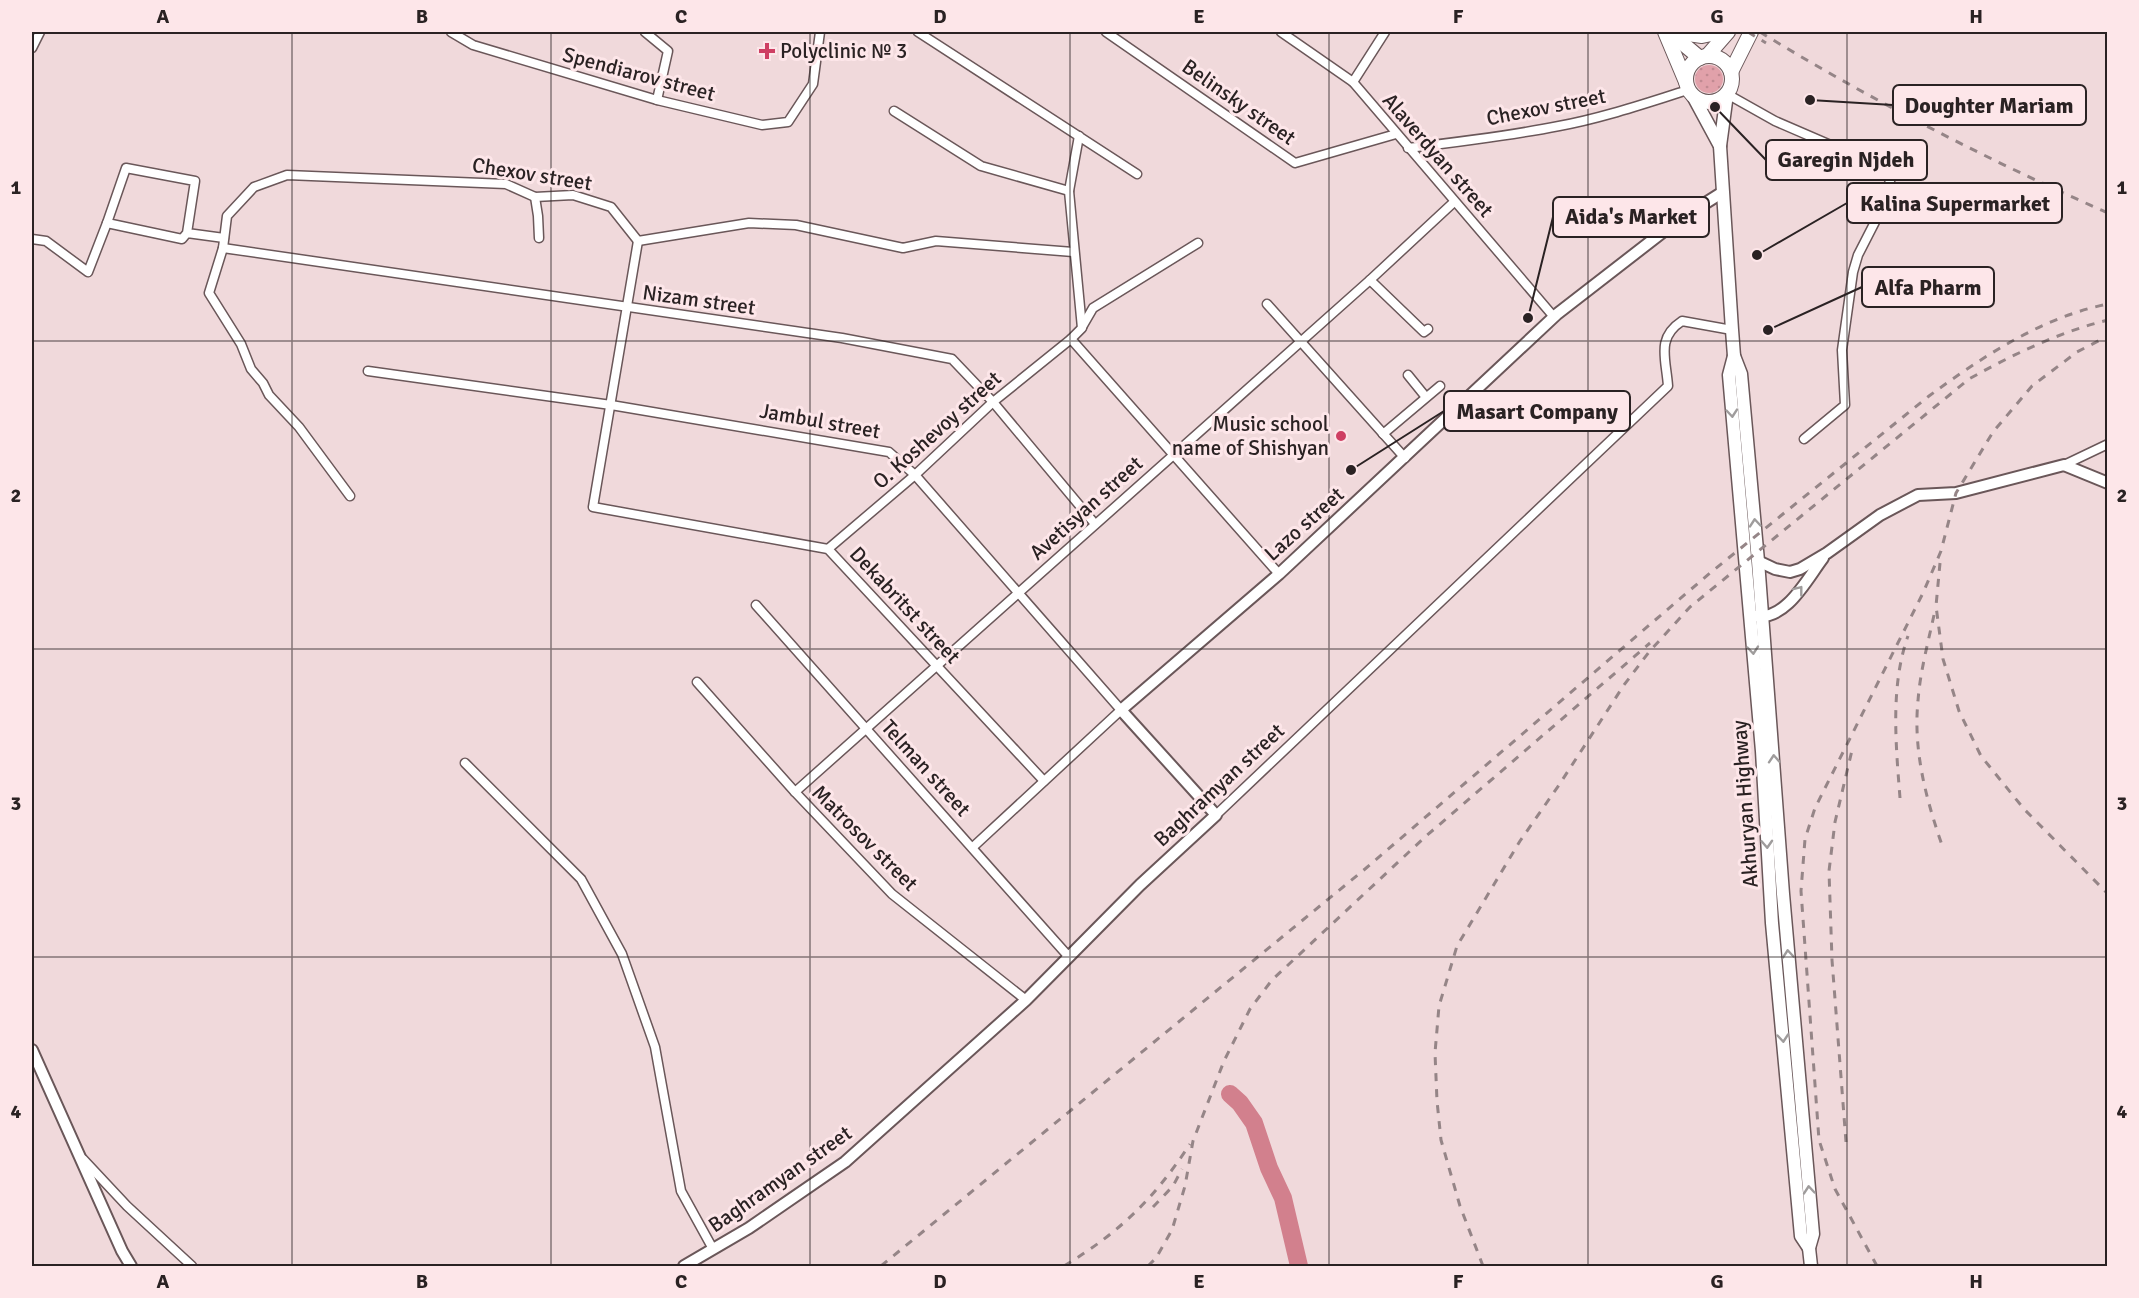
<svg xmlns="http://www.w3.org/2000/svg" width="2139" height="1298" font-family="Signika,sans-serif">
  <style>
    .grass { fill: url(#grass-dots) }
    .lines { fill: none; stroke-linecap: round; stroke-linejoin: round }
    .river { stroke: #d2808d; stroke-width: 18 }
    .minor-casing { stroke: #6a5759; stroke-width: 11 }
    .tertiary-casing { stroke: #6a5759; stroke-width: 14 }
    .secondary-casing { stroke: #6a5759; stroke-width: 15 }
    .trunk-casing { stroke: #6a5759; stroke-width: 16 }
    .minor { stroke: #fff; stroke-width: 8 }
    .tertiary { stroke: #fff; stroke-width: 10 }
    .secondary { stroke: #fff; stroke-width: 12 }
    .trunk { stroke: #fff; stroke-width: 14 }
    .rail { stroke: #958587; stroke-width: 3; stroke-dasharray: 8 8; stroke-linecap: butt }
    .oneway { stroke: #9f9c9c }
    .grid { fill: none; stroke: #2a2223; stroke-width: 1.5; stroke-opacity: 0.55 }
    .poi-dot { fill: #ce3f63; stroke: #fde6e9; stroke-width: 2 }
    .labels { text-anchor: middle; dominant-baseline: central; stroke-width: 6; stroke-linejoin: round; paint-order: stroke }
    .poi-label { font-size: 21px; fill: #2a2223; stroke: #fde6e9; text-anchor: start }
    .street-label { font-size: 21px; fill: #2a2223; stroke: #fde6e9 }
    .leader { fill: none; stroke: #2a2223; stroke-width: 2 }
    .callout-dot { fill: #2a2223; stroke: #fde6e9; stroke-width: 2 }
    .callout { fill: #fde6e9; stroke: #2a2223; stroke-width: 2 }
    .callout-label { font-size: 22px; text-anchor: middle; font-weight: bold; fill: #2a2223 }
    .neatline { fill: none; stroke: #2a2223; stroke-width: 2 }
    .grid-label { font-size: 20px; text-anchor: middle; font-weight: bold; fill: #2a2223 }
  </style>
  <defs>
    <pattern id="grass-dots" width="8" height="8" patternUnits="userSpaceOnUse" patternTransform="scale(1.5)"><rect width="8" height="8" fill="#e1a1aa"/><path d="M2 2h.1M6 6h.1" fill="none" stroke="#c18a92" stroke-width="1.8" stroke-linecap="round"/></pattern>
  </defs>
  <rect width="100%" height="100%" fill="#f0d9db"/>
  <!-- grass -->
  <circle class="grass" cx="1709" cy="79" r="14"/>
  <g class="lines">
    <!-- river -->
    <polyline class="river" points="1230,1094 1240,1103 1254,1123 1269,1168 1283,1198 1299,1266"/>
    <!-- minor casing -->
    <g class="minor-casing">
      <g id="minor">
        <polyline points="451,32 473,45 657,100 762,125 788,122 813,84 820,32"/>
        <polyline points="645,32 668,51 657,100"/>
        <polyline points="918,32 1137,174"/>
        <polyline points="1106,32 1295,163 1396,134"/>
        <polyline points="1281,32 1353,82 1554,317"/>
        <polyline points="32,48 40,32"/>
        <polyline points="1353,82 1385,32"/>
        <polyline points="1727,94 1775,121 1893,172 1878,216 1858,255 1853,272 1842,350 1845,405 1804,439"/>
        <polyline points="894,111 981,166 1069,191"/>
        <polyline points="1079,136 1069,191 1082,328 1071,339 1279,574"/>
        <path d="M1408 148C1459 142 1509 136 1559 126 1603 118 1646 103 1688 90"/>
        <polyline points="535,197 538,216 539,238"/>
        <polyline points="187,233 195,181 126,168 107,223 182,239 187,233 224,238"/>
        <polyline points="32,239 46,241 88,272 107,223"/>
        <polyline points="638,241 593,507 828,549 1044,781"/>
        <polyline points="638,241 749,223 796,225 903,248 936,241 1073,252"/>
        <polyline points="223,248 842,338 952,359 993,402 1095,524"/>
        <polyline points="1370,280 1424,332 1428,329"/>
        <polyline points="1267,304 1405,458"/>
        <polyline points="1082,327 1093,308 1198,243"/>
        <polyline points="368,371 611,405 889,452 915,475 1121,710 973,847"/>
        <polyline points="1408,375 1425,396"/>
        <polyline points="1383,434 1440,386"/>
        <polyline points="2064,465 2108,444"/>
        <polyline points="350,496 299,427 269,395 263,383 251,369 241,344 209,293 223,248 227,216 254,187 287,175 506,184 535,197 573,195 611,207 638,241"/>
        <polyline points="828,549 915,475 993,402 1071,339"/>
        <polyline points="756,605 1069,957"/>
        <polyline points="697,682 795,792 892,894 1026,1000"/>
        <polyline points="465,763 581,879 622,954 655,1047 681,1191 713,1249"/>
        <polyline points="795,792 1370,280 1454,202"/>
        <path d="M1216 815 1668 386C1666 358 1656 338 1682 321L1732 330"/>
        <polyline points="83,1159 127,1206 192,1266"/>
      </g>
    </g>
    <!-- tertiary casing -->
    <g class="tertiary-casing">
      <g id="tertiary">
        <polyline points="1758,561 1775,569 1790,572 1800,569 1827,553 1880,515 1918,495 1956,493 2064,465 2108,483"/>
        <path d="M1755 616C1786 621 1807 579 1823 558"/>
        <polyline points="32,1050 122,1251 131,1266"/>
        <polyline points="684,1266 749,1228 845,1162 1026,1000 1140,885 1216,815 1121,710 1279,574 1557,314 1677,221 1723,192"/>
      </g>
    </g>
    <!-- secondary casing -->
    <g class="secondary-casing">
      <g id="secondary">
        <polyline points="1693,96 1720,146 1732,330 1734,356 1741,374 1758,561 1783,894 1813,1234 1809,1248 1811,1266"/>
        <polyline points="1720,146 1727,94"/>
        <polyline points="1734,356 1729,375 1762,751 1772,923 1801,1236 1809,1248"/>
      </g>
    </g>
    <!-- trunk casing -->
    <g class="trunk-casing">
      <g id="trunk">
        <polyline points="1665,32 1686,82"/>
        <polyline points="1669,32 1700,58"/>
        <polyline points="1674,32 1702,36 1721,32"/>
        <polyline points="1707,56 1728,32"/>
        <circle cx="1709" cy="79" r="23"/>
        <polyline points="1731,72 1751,32"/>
      </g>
    </g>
    <!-- minor -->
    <use href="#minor" class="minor"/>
    <!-- tertiary -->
    <use href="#tertiary" class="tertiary"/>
    <!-- secondary -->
    <use href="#secondary" class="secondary"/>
    <!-- trunk -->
    <use href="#trunk" class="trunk"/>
    <!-- rail -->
    <g class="rail">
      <polyline points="1748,32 1766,43"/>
      <path d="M1760 32C1871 100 1988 160 2108 213"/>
      <polyline points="1940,563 1936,606 1943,659 1959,711 1981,756 2024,809 2108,894"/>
      <path d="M1934 615C1928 643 1920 672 1918 701 1913 750 1926 799 1942 845"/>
      <path d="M1900 798C1896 746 1890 686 1908 636"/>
      <polyline points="1846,1142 1832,960 1829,871 1835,822 1853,746"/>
      <polyline points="1153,1207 1173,1186 1182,1169"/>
      <path d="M881 1266 1365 869 1710 573 1929 396C1982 357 2042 317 2108 304"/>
      <path d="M1064 1266C1120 1232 1154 1199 1190 1144"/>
      <polyline points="1148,1266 1156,1258 1172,1230 1185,1186 1193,1141 1224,1061 1250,1009 1272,980 1425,837 1650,643"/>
      <path d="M1483 1266 1460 1206 1441 1140 1437 1101 1435 1053 1439 1006 1457 946 1520 841 1559 785 1624 685 1649 652 1690 607 1969 379C2012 355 2059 332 2108 320"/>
      <polyline points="1877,1266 1835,1189 1819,1140 1801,891 1805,839 1815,808 1923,593 1941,551 1956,493 1993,432 2032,386 2077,352 2108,336"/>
    </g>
  </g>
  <!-- one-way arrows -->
  <defs><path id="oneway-chevron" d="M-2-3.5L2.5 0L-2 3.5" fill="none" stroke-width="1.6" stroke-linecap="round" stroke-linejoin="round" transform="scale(1.5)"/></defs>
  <g class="oneway">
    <use href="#oneway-chevron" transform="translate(1732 413) rotate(85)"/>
    <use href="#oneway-chevron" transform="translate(1755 523) rotate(-95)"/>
    <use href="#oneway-chevron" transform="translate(1799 590) rotate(-52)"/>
    <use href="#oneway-chevron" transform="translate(1753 650) rotate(85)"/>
    <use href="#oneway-chevron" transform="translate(1774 759) rotate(-94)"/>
    <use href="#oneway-chevron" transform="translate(1767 844) rotate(87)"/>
    <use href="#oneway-chevron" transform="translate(1788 954) rotate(-95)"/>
    <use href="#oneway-chevron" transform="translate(1783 1038) rotate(85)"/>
    <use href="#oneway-chevron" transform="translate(1809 1190) rotate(-95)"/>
  </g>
  <!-- grid -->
  <path class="grid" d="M292 32V1266M551 32V1266M810 32V1266M1070 32V1266M1329 32V1266M1588 32V1266M1847 32V1266M32 341H2108M32 649H2108M32 957H2108"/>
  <!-- markers -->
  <g class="poi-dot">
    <path d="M764 42h6v6h6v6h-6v6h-6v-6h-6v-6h6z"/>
    <circle cx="1341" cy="436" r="6"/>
  </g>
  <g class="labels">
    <!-- poi labels -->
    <g class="poi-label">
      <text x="780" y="51">Polyclinic № 3</text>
      <text x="1329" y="424" text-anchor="end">Music school<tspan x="1329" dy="24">name of Shishyan</tspan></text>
    </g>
    <!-- street labels -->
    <g class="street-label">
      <text transform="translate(639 74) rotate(15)">Spendiarov street</text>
      <text transform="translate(1239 102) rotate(35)">Belinsky street</text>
      <text transform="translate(1546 107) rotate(-11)">Chexov street</text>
      <text transform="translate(1438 155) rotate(49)">Alaverdyan street</text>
      <text transform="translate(532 174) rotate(9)">Chexov street</text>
      <text transform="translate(699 300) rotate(8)">Nizam street</text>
      <text transform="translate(820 421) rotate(10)">Jambul street</text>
      <text transform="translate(937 430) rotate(-42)">O. Koshevoy street</text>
      <text transform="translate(1086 508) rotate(-42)">Avetisyan street</text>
      <text transform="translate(1304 524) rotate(-42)">Lazo street</text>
      <text transform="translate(905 605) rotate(47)">Dekabritst street</text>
      <text transform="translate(926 768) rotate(48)">Telman street</text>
      <text transform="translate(1219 785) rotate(-43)">Baghramyan street</text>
      <text transform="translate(1745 804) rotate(-94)">Akhuryan Highway</text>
      <text transform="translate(865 838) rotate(45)">Matrosov street</text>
      <text transform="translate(780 1179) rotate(-35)">Baghramyan street</text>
    </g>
  </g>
  <!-- callouts -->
  <path class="leader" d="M1810 100L1893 105M1715 107L1766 160M1757 255L1847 203M1528 318L1553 217M1768 330L1862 287M1351 470L1444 411"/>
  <g class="callout-dot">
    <circle cx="1810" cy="100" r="6"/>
    <circle cx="1715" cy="107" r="6"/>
    <circle cx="1757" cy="255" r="6"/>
    <circle cx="1528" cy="318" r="6"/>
    <circle cx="1768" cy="330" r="6"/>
    <circle cx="1351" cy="470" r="6"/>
  </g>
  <g class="callout">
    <rect x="1893" y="85" width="193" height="40" rx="6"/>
    <rect x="1766" y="140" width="161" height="40" rx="6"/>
    <rect x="1847" y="183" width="215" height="40" rx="6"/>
    <rect x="1553" y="197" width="156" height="40" rx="6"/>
    <rect x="1862" y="267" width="132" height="40" rx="6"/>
    <rect x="1444" y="391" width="186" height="40" rx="6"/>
  </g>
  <g class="callout-label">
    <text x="1989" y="113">Doughter Mariam</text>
    <text x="1846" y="167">Garegin Njdeh</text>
    <text x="1955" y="211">Kalina Supermarket</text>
    <text x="1631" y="224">Aida's Market</text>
    <text x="1928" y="295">Alfa Pharm</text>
    <text x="1537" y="419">Masart Company</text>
  </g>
  <!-- border -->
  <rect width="2139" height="1298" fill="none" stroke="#fde6e9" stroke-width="66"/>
  <rect x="33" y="33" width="2073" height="1232" class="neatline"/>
  <g class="grid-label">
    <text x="163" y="23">A</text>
    <text x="422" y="23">B</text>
    <text x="681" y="23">C</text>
    <text x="940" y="23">D</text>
    <text x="1199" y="23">E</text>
    <text x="1458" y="23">F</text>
    <text x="1717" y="23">G</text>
    <text x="1976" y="23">H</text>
    <text x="16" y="194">1</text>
    <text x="2122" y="194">1</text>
    <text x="16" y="502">2</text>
    <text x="2122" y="502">2</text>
    <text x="16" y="810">3</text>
    <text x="2122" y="810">3</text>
    <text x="16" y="1118">4</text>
    <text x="2122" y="1118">4</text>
    <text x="163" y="1288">A</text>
    <text x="422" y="1288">B</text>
    <text x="681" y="1288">C</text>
    <text x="940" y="1288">D</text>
    <text x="1199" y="1288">E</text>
    <text x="1458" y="1288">F</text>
    <text x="1717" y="1288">G</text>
    <text x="1976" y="1288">H</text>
  </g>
</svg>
